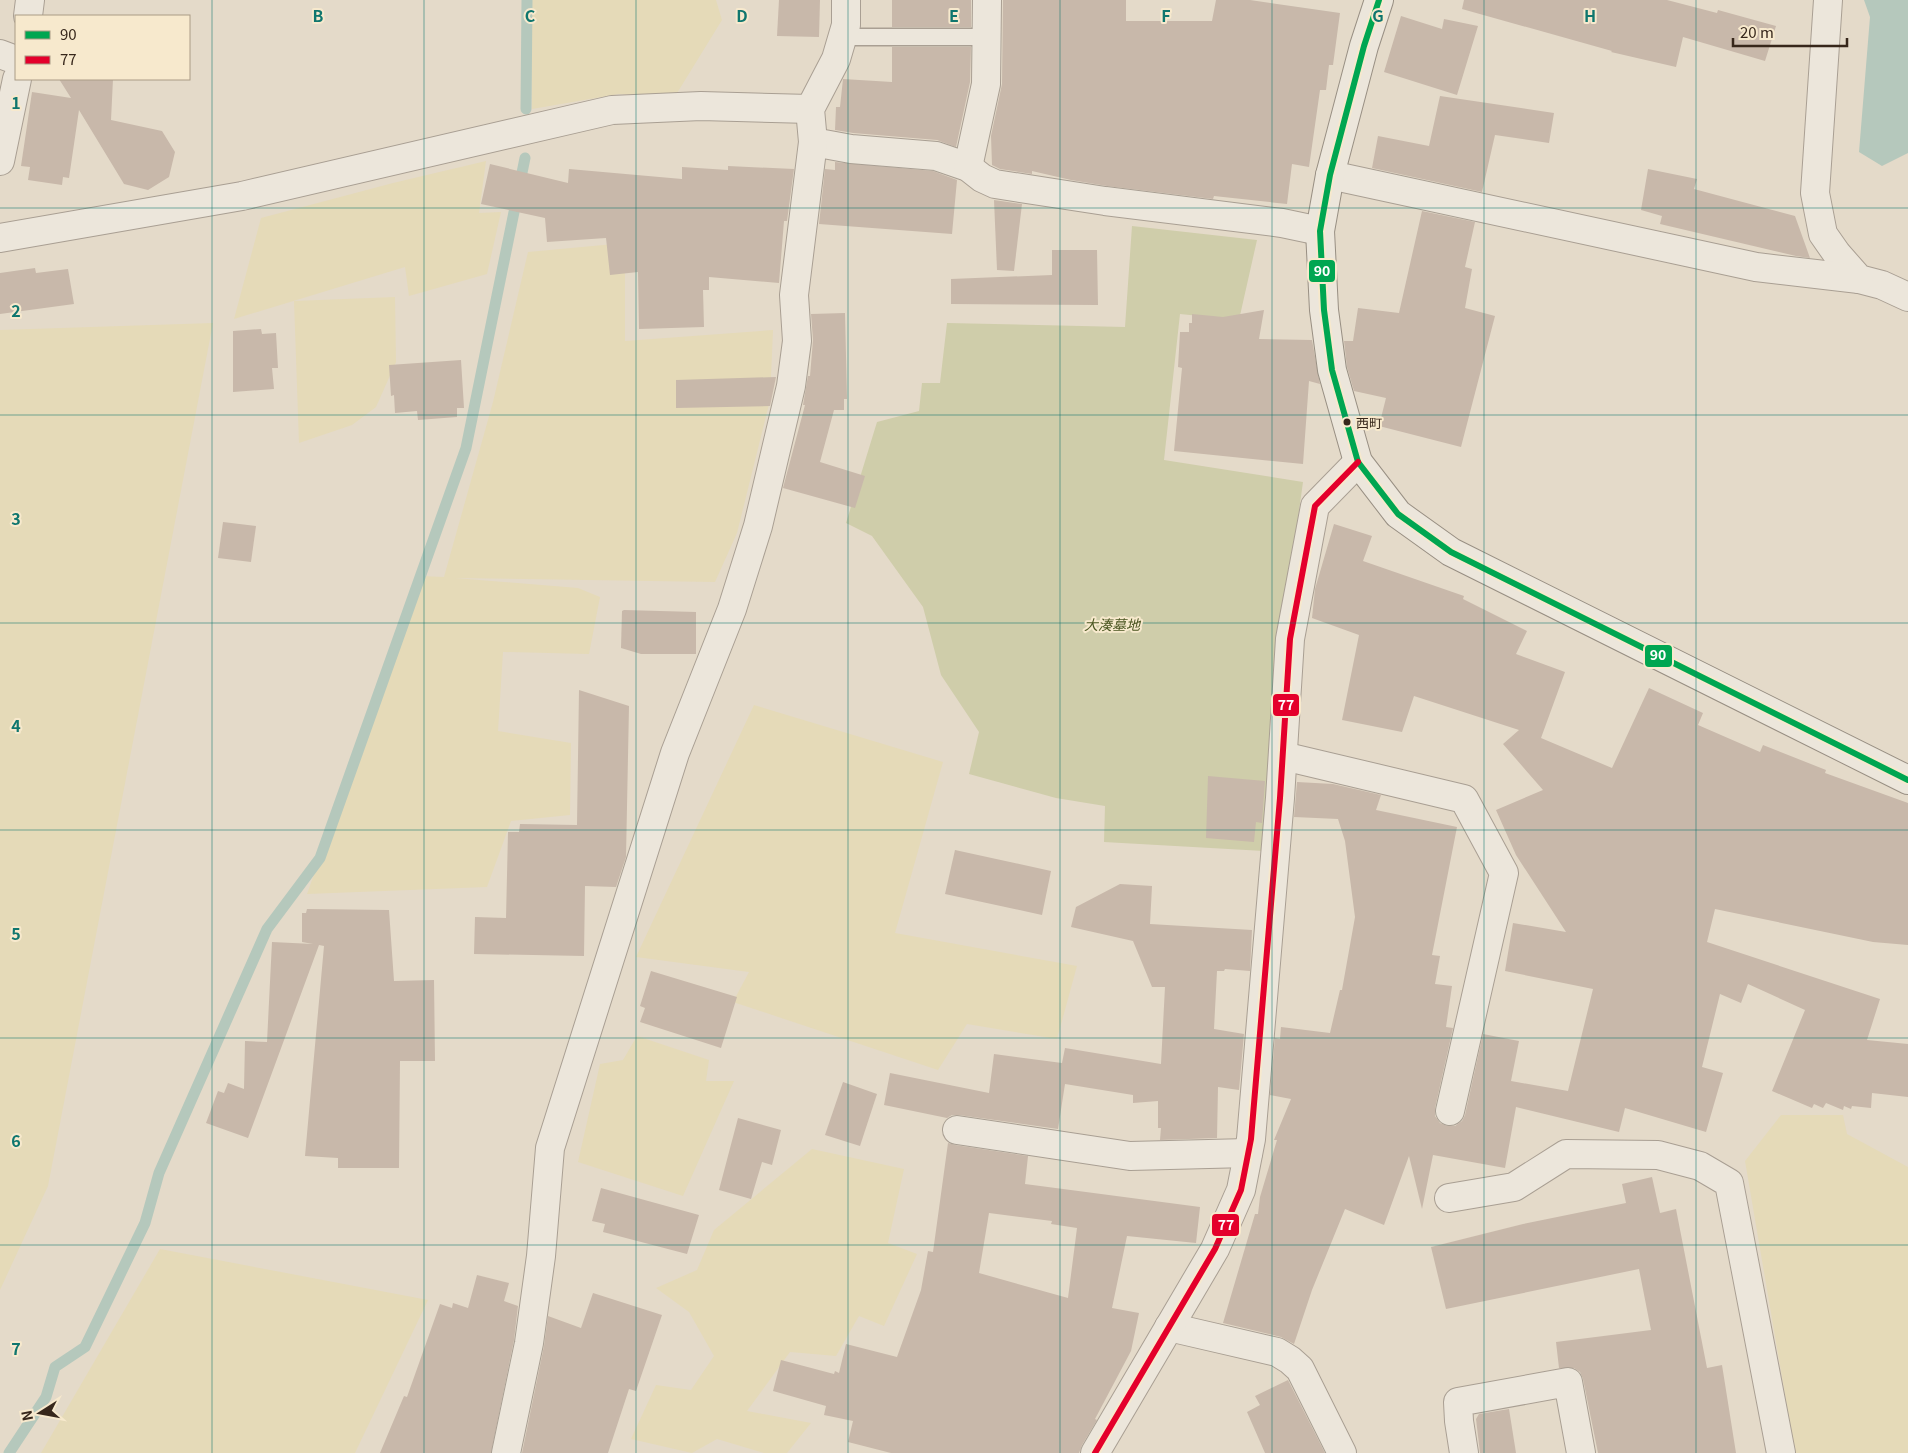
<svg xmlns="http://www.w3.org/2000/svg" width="1908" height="1453" font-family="Georgia,'Noto Sans JP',serif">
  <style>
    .farmland { fill: #e5dab8 }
    .cemetery { fill: #cfcdaa }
    .water { fill: #b5c8bc }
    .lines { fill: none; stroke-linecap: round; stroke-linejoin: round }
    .stream { stroke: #b5c8bc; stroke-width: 11 }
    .building { fill: #c8b8aa; fill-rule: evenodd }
    .lane-casing { stroke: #a99f93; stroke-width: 19 }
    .street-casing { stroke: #a99f93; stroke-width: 30 }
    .secondary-casing { stroke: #988f83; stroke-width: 30 }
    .lane { stroke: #ece6db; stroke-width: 16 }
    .street { stroke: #ece6db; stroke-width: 28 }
    .secondary { stroke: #ece6db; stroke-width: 28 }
    .bus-1-casing { stroke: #f7e9cd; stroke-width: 10 }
    .bus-2-casing { stroke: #f7e9cd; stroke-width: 10 }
    .bus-1 { stroke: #00a651; stroke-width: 6 }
    .bus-2 { stroke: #e4002b; stroke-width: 6 }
    .grid { fill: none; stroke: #0f766e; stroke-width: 1; stroke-opacity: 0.55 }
    .bus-dot { fill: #37271b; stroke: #f7e9cd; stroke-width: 2 }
    .labels { text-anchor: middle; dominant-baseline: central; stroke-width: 4; stroke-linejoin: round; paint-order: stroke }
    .bus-label { font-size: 13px; fill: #37271b; stroke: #f7e9cd; text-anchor: start }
    .park-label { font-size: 14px; font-style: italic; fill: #4a5520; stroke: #f7e9cd }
    .grid-label { font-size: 16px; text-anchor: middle; font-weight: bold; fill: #0f766e; stroke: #f7e9cd; stroke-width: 4; stroke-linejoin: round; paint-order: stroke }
    .line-badge { stroke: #f7e9cd; stroke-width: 2 }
    .badge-label { font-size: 14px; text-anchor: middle; font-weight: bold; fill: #fff }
  </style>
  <rect width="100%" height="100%" fill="#e4dac9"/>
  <!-- farmland -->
  <g class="farmland">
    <polygon points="531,0 716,0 722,20 674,98 619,94 532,109"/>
    <polygon points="486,161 479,213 501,212 487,274 409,296 405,267 234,319 261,218 393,183"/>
    <polygon points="625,243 625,341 773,330 770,400 737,533 715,582 455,578 578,588 600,597 589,654 503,652 498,731 571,743 570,815 511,821 487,887 307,894 421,576 444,577 493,402 528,252"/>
    <polygon points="395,297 396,362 376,407 352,425 299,443 294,301"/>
    <polygon points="213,323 48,1186 0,1290 0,330"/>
    <polygon points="754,705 943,762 895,933 1077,966 1057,1039 967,1024 938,1070 733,1002 749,972 636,957"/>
    <polygon points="637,1036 709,1060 706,1081 734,1081 683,1196 578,1162 600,1064 623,1060"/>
    <polygon points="1781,1115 1843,1115 1847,1134 1908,1167 1908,1453 1795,1453 1745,1161"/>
    <polygon points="812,1149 904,1169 888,1243 917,1254 884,1326 859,1316 836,1356 790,1352 747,1411 811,1423 787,1453 764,1453 717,1439 692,1453 631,1439 656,1385 691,1390 714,1356 689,1312 656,1288 697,1270 714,1230"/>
    <polygon points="160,1249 428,1300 355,1453 41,1453"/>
  </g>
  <!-- cemetery -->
  <polygon class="cemetery" points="1132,226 1257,240 1239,320 1180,314 1164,460 1303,482 1283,627 1264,851 1104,842 1105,806 1056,798 969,774 979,732 941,675 923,607 872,536 846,523 877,422 919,411 922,383 940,383 947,323 1125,327"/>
  <!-- water -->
  <polygon class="water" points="1864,0 1908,0 1908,153 1882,166 1859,152 1870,17"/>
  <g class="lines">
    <!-- stream -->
    <g class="stream">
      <polyline points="526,109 527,0"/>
      <polyline points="9,1453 46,1397 55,1367 85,1347 145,1223 159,1173 267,929 320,858 466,448 525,158"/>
    </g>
  </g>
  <!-- building -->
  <g class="building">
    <polygon points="779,0 820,0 819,37 777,36"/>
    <rect x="892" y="0" width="79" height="27"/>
    <polygon points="1003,0 1126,0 1126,21 1212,21 1216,0 1250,0 1340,13 1333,65 1329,65 1326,90 1320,90 1309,167 1292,164 1287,204 1214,196 1213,199 1107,186 1071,180 1032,171 1032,174 1000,169 992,165 991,136 1002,84"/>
    <polygon points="1464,0 1667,0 1717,13 1718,10 1776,26 1765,61 1683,37 1676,67 1611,52 1612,51 1462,9"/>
    <polygon points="1401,16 1442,29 1444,19 1478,26 1457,95 1384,72"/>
    <polygon points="892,47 971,47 970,82 956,147 937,140 853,133 835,130 836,107 840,107 843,79 892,82"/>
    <polygon points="59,79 113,79 111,120 162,131 175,152 169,177 148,190 124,184 79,110 69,178 63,177 62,185 28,180 30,167 21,166 32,92 71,98"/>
    <polygon points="1440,96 1554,113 1549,143 1495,135 1482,192 1372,168 1378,136 1429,146"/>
    <polygon points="835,162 933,171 957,180 952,234 819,224 825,169 835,170"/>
    <polygon points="490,164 568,183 569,169 682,179 682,167 728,170 728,166 794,169 787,221 784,221 779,283 709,277 709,290 703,290 704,327 639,329 638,272 610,275 606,238 547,242 545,218 481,204"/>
    <polygon points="1648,169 1697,179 1694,189 1795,216 1810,258 1796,256 1660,224 1662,216 1641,210"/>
    <polygon points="994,200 1022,204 1014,271 997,270"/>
    <polygon points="1422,211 1475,222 1465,267 1472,269 1465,308 1495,316 1461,447 1379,426 1386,398 1354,391 1347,367 1344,341 1353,341 1358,308 1399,313"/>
    <polygon points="1052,250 1097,250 1098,305 951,304 951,279 1052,275"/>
    <polygon points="35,268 36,273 68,269 74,304 0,314 0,273"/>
    <polygon points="1264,310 1259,339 1312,340 1320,384 1309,381 1303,464 1174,451 1182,368 1178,367 1180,332 1189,332 1189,323 1192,323 1192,314 1223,317"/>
    <polygon points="845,313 847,399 844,399 844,410 834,410 820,462 865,476 855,508 783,488 805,405 803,405 808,376 810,376 813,340 811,314"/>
    <polygon points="261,329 262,334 276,333 278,368 272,368 274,389 233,392 233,331"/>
    <polygon points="461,360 464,408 457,408 457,417 418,420 417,411 395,413 394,395 391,396 389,365"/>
    <polygon points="776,377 770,406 676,408 676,380"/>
    <polygon points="223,522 256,526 251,562 218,558"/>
    <polygon points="1334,524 1372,536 1363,561 1464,596 1463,599 1527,631 1516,654 1565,672 1541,738 1612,768 1649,688 1703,713 1698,725 1760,752 1763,745 1826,770 1825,773 1908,803 1908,945 1873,942 1715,909 1707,942 1880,999 1867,1040 1908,1044 1908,1097 1872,1093 1871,1108 1852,1106 1851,1109 1844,1106 1843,1110 1826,1103 1823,1108 1814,1104 1812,1108 1772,1091 1805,1010 1748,984 1741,1003 1720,994 1702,1067 1723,1073 1706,1132 1625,1108 1619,1132 1516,1107 1505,1168 1433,1155 1422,1209 1409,1156 1384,1225 1345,1209 1312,1290 1294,1344 1281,1337 1223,1323 1255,1214 1258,1214 1260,1197 1277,1140 1274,1140 1291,1099 1270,1095 1275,1038 1280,1039 1281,1027 1330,1033 1340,990 1342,990 1355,917 1345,841 1338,819 1294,817 1297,782 1333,784 1381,795 1376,810 1457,827 1432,955 1440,956 1435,984 1452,986 1446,1027 1453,1028 1435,1108 1435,1116 1440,1123 1447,1126 1455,1126 1462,1121 1465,1115 1483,1034 1519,1041 1511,1081 1568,1091 1593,989 1505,971 1513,923 1566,932 1516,855 1496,810 1543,790 1503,744 1519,730 1414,696 1402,732 1342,720 1359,635 1312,618 1315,589"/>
    <polygon points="624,610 696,612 696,654 641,654 621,648 622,611"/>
    <polygon points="579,690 629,706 626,857 616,887 585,886 584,956 474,954 475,917 506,918 508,832 519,832 520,824 577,825"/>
    <polygon points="1208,776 1265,781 1262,823 1256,822 1254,842 1206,838"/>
    <polygon points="955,850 1051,871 1042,915 945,894"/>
    <polygon points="1120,884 1152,886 1150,924 1252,930 1250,971 1225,969 1224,971 1217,971 1214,1029 1244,1034 1239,1090 1218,1087 1217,1138 1160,1140 1161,1128 1158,1128 1158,1101 1133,1103 1133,1095 1065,1084 1058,1129 959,1115 952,1115 947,1118 884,1105 890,1073 989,1093 994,1054 1062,1063 1065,1048 1161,1064 1165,987 1152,987 1133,941 1071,927 1076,907"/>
    <polygon points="307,909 389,910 394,981 434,980 435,1061 400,1061 399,1168 338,1168 338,1158 305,1156 324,946 319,945 248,1138 206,1123 218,1091 224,1093 228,1083 244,1089 245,1041 267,1042 272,942 313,944 302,942 302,913 306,913"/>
    <polygon points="651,971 737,997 721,1048 640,1022 645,1008 640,1006"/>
    <polygon points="843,1082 877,1094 860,1146 825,1135"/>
    <polygon points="738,1118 781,1130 772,1165 762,1162 751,1199 719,1190"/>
    <path d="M948 1143 955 1145 1028 1156 1025 1184 1200 1207 1196 1243 1127 1236 1112 1308 1139 1313 1131 1351 1095 1419 1097 1420 1082 1445 1079 1453H891L848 1442 853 1421 824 1415 826 1406 773 1391 781 1360 834 1374 835 1371 839 1373 846 1344 897 1357 921 1290 928 1251 933 1252ZM989 1213 1052 1221 1051 1224 1077 1228 1068 1298 979 1273Z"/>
    <polygon points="1652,1177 1660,1213 1676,1209 1707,1368 1722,1365 1736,1453 1598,1453 1583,1379 1580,1372 1574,1368 1559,1368 1556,1342 1651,1330 1639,1269 1446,1309 1431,1247 1523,1224 1626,1203 1622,1184"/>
    <polygon points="601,1188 699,1215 687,1254 603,1232 605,1224 592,1221"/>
    <polygon points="477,1275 509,1283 504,1301 518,1306 514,1340 491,1453 380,1453 404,1396 407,1397 440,1304 452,1308 453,1303 468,1308"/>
    <polygon points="593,1293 662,1315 636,1391 629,1389 608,1453 522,1453 544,1346 548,1316 581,1328"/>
    <polygon points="1288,1380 1325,1453 1265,1453 1247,1412 1260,1405 1255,1396"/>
    <polygon points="1509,1409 1516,1453 1480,1453 1476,1419 1479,1414"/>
  </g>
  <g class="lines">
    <!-- lane casing -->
    <g class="lane-casing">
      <polyline id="lane" points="842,37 987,37"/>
    </g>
    <!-- street casing -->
    <g class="street-casing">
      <g id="street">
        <polyline points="1828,0 1815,193 1823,234 1837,254 1859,279 1882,285 1908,297"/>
        <polyline points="28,16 30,0"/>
        <polyline points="0,54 16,60"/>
        <polyline points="813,142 851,149 936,156 968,167 982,178 995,184 1105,201 1282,223 1320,231"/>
        <polyline points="0,161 17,79"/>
        <polyline points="968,167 986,84 987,0"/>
        <polyline points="1330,175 1756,267 1859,279"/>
        <polyline points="0,238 242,196 612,110 701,106 810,109"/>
        <polyline points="1283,756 1464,799 1504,873 1450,1111"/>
        <polyline points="957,1130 1130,1156 1248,1153"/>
        <polyline points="1449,1198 1514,1187 1566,1154 1658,1155 1700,1166 1729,1183 1781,1453"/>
        <polyline points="1169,1327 1277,1352 1290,1360 1300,1369 1342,1453"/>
        <polyline points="506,1453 529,1343 541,1256 550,1148 675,753 732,609 758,526 791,386 797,341 794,295 813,142 810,109 836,59 846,25 846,0"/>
        <polyline points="1095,1453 1215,1249 1241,1190 1251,1139 1280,798 1290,639 1315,506 1358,462"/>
        <polyline points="1464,1453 1459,1421 1458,1402 1568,1382 1581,1453"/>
      </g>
    </g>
    <!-- secondary casing -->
    <g class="secondary-casing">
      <polyline id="secondary" points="1379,0 1364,46 1330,175 1320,231 1324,310 1332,370 1358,462 1398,514 1451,552 1908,780"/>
    </g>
    <!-- lane -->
    <use href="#lane" class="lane"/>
    <!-- street -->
    <use href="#street" class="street"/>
    <!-- secondary -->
    <use href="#secondary" class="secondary"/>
    <!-- bus-1 casing -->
    <g class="bus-1-casing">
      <polyline id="bus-1" points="1379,0 1364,46 1330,175 1320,231 1324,310 1332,370 1358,462 1398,514 1451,552 1908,780"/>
    </g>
    <!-- bus-2 casing -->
    <g class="bus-2-casing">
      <polyline id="bus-2" points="1095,1453 1215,1249 1241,1190 1251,1139 1280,798 1290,639 1315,506 1358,462"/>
    </g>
    <!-- bus-1 -->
    <use href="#bus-1" class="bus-1"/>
    <!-- bus-2 -->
    <use href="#bus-2" class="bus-2"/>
  </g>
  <!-- grid -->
  <path class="grid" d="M212 0V1453M424 0V1453M636 0V1453M848 0V1453M1060 0V1453M1272 0V1453M1484 0V1453M1696 0V1453M0 208H1908M0 415H1908M0 623H1908M0 830H1908M0 1038H1908M0 1245H1908"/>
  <!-- markers -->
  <circle class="bus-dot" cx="1347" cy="422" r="4.5"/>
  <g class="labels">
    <!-- bus labels -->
    <g class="bus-label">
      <text x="1356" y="422">西町</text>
    </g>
    <!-- park labels -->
    <g class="park-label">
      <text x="1112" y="624">大湊墓地</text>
    </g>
  </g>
  <g class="grid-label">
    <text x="318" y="22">B</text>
    <text x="530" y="22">C</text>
    <text x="742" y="22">D</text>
    <text x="954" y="22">E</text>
    <text x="1166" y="22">F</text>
    <text x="1378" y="22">G</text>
    <text x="1590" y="22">H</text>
    <text x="16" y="109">1</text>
    <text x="16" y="317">2</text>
    <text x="16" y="525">3</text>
    <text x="16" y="732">4</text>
    <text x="16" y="940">5</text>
    <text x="16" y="1147">6</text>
    <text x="16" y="1355">7</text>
  </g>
  <g class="line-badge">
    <rect x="1308" y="259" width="28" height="24" rx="5" fill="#00a651"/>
    <rect x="1644" y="644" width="29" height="24" rx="5" fill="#00a651"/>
    <rect x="1272" y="693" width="28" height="24" rx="5" fill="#e4002b"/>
    <rect x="1211" y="1213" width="29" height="24" rx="5" fill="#e4002b"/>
  </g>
  <g class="badge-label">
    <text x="1322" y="276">90</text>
    <text x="1658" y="660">90</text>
    <text x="1286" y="710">77</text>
    <text x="1226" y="1230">77</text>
  </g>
  <!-- legend -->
  <rect x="15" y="15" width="175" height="65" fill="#f7e9cd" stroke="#aa9b86"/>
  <rect x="25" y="31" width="25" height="8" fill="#00a651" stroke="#aa9b86"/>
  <text x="60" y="40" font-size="15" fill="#37271b">90</text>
  <rect x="25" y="56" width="25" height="8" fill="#e4002b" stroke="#aa9b86"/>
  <text x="60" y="65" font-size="15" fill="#37271b">77</text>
  <!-- north arrow -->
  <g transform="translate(40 1413) rotate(259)" stroke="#f7e9cd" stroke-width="4" paint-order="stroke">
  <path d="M0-4L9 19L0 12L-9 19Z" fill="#37271b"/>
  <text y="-8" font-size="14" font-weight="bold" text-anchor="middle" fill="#37271b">N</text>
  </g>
  <!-- scale -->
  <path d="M1733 38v8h114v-8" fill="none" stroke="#37271b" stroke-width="2.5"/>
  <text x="1740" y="38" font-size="15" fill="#37271b" stroke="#f7e9cd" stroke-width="4" paint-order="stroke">20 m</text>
</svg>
